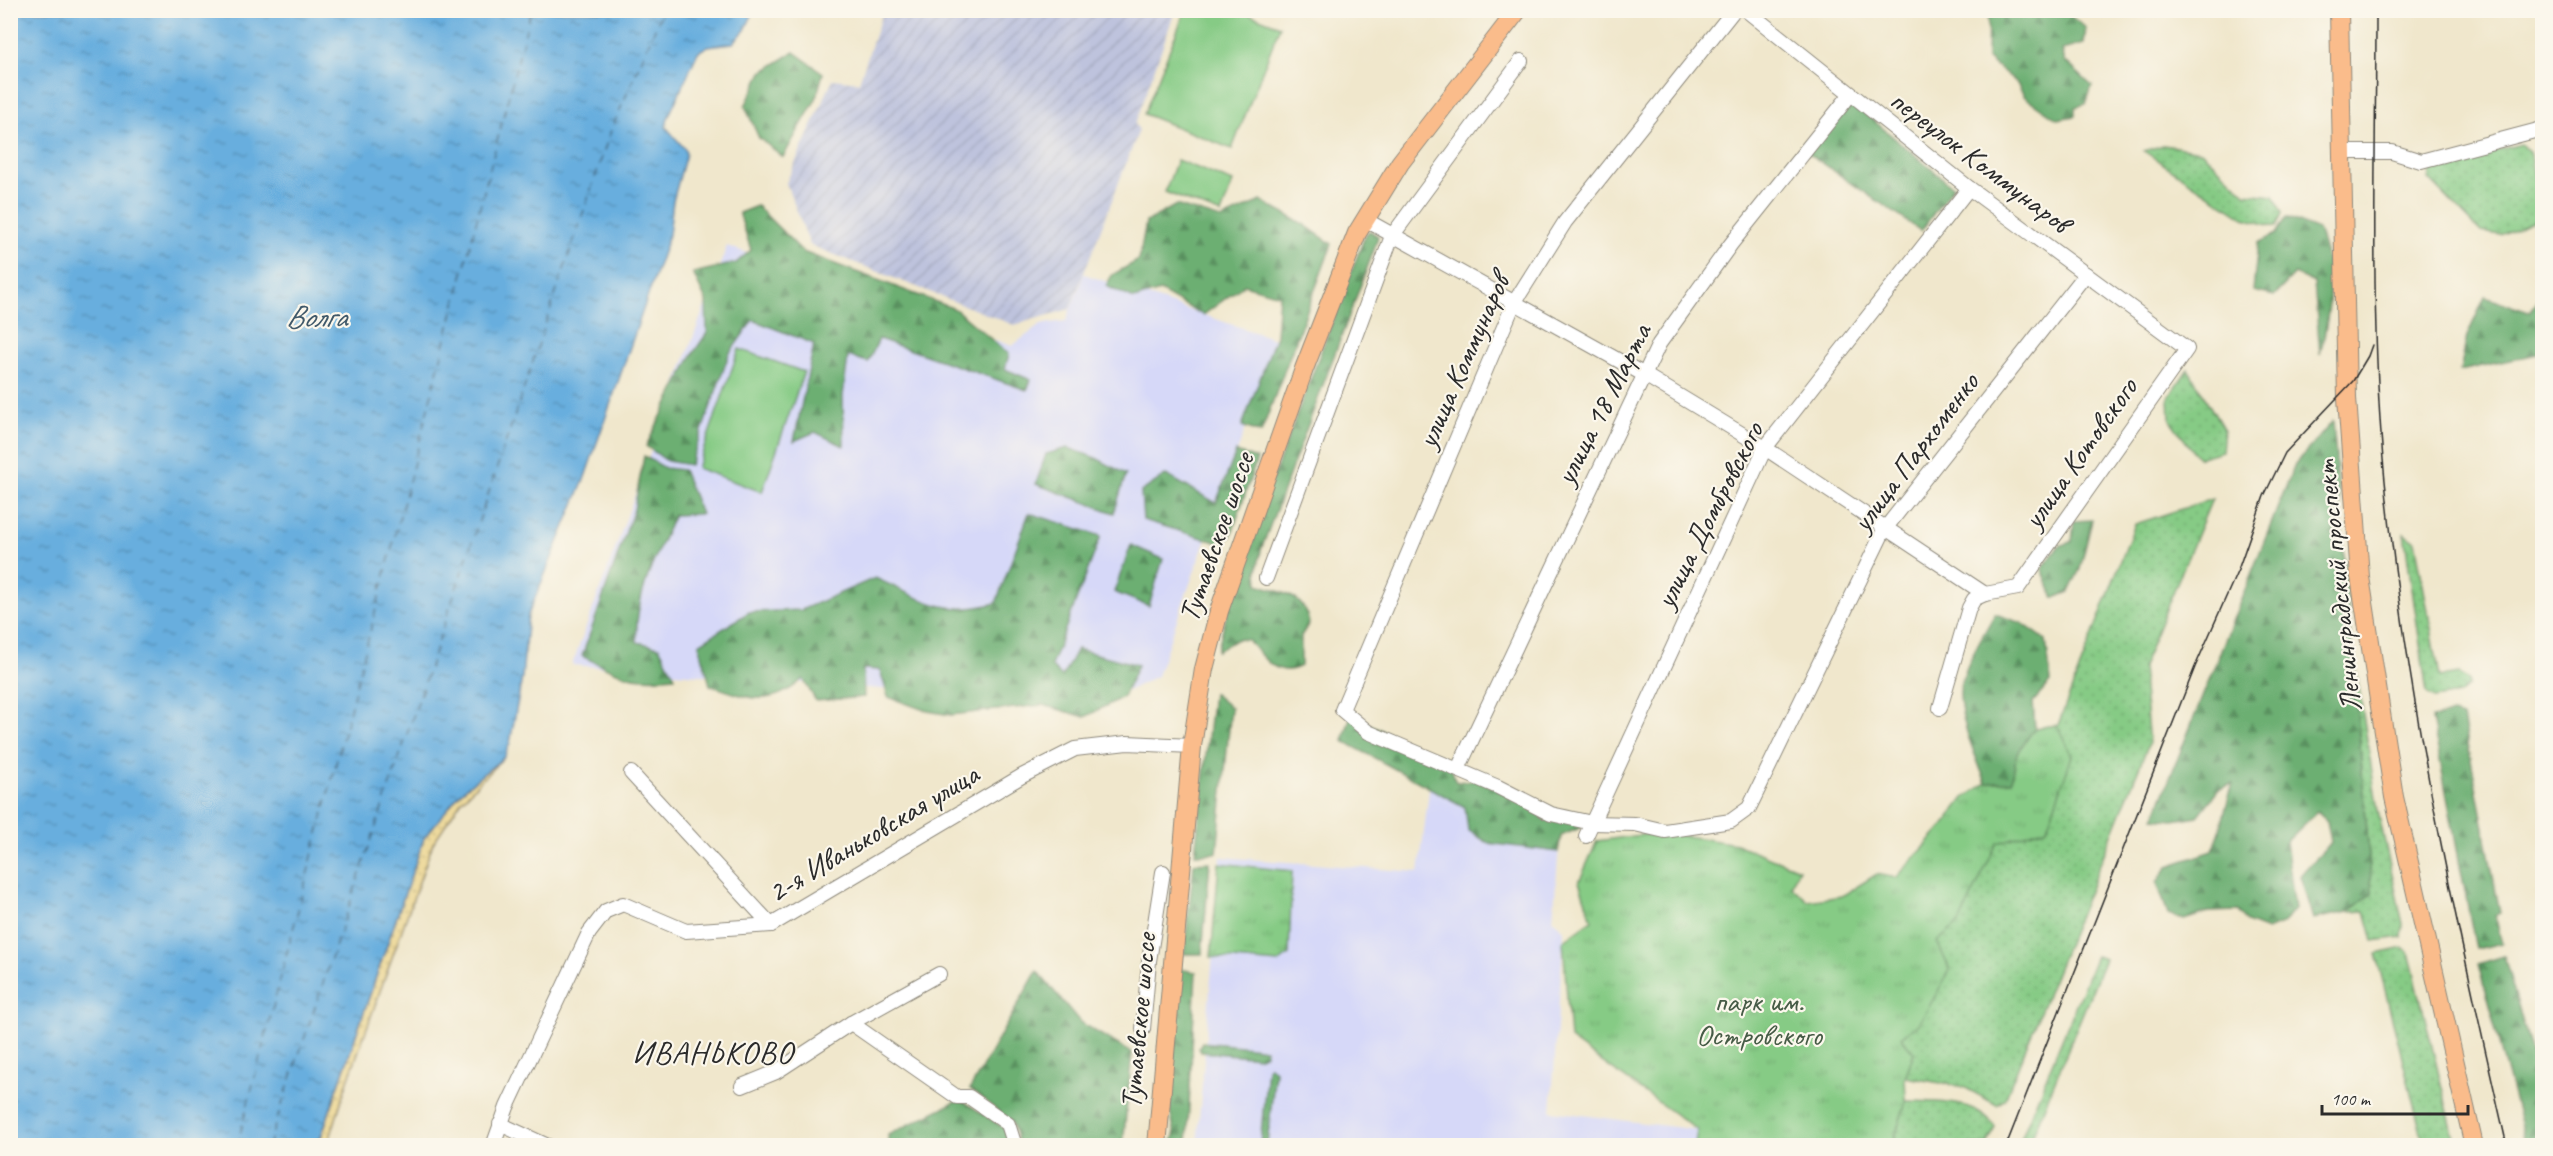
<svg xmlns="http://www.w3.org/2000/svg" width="2553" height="1156" font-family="Caveat,sans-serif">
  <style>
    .built { fill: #d6d8f8 }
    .industrial { fill: url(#industrial-furrows) }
    .grass { fill: url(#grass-dots); stroke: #587b58; stroke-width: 1.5 }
    .forest { fill: url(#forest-firs); stroke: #4c6d4e; stroke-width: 1.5 }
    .sand { fill: url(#sand-dots); stroke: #8c8264; stroke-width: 1.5 }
    .park { fill: url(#park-tufts); stroke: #587b58; stroke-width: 1.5 }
    .pitch { fill: #86cb85; stroke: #587b58; stroke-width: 1.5 }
    .water { fill: url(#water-ripples); stroke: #496c84; stroke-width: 1.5 }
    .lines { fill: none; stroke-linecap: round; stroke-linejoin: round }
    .ferry { stroke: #40596a; stroke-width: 1.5; stroke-dasharray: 8 6; stroke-linecap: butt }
    .minor-casing { stroke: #8e897c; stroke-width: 16 }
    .major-casing { stroke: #8e897c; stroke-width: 20 }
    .minor { stroke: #fff; stroke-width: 14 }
    .major { stroke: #fabc8b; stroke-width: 18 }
    .tram { stroke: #2b2b2b; stroke-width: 1.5 }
    .labels { text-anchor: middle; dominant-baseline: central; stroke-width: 4.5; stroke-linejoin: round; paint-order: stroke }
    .street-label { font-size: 30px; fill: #2b2b2b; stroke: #fbf7ec }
    .park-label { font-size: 30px; fill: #465b46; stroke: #fbf7ec }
    .water-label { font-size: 32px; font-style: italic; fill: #40596a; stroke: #fbf7ec }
    .neighbourhood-label { font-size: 32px; letter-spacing: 1.5px; fill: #2b2b2b; stroke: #fbf7ec }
  </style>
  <defs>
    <pattern id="industrial-furrows" width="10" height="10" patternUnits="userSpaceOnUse" patternTransform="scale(1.5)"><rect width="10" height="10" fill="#bec3dd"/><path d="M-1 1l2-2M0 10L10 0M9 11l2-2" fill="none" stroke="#a3a8be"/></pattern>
    <pattern id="grass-dots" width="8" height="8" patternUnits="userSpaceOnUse" patternTransform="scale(1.5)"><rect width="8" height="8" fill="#86cb85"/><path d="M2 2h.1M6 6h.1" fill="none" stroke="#74ae73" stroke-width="1.8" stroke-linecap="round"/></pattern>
    <pattern id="forest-firs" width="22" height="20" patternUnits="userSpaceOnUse" patternTransform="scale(1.5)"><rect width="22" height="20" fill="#6caf72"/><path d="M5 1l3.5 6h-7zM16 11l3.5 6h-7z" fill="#598f5e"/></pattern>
    <pattern id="sand-dots" width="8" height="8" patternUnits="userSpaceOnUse" patternTransform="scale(1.5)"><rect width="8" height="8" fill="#eeda9e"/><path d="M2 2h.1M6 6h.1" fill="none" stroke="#cb8" stroke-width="1.8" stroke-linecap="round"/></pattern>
    <pattern id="park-tufts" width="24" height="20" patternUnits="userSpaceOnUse" patternTransform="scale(1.5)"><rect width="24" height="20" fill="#86cb85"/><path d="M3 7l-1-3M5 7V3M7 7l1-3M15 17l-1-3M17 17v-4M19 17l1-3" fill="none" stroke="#74ae73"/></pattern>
    <pattern id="water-ripples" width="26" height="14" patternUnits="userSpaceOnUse" patternTransform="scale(1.5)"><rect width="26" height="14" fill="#67aede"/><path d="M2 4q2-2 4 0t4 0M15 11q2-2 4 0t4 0" fill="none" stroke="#558eb4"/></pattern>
  </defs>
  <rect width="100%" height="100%" fill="#fbf7ec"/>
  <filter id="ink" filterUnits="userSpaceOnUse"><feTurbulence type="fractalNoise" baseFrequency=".0167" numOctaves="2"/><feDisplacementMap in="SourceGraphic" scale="12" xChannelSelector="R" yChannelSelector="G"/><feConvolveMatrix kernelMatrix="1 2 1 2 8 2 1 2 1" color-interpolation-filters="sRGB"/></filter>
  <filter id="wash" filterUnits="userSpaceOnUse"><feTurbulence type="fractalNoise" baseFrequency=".008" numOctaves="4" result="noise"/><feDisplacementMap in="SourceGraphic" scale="24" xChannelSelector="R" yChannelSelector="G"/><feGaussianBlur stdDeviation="1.35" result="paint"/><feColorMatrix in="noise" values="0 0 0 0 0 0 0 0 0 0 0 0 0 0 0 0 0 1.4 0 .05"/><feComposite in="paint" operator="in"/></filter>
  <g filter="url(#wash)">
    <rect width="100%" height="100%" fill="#f0e7cc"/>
    <!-- built -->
    <g class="built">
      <polygon points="727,246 1012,346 1042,324 1066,321 1084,274 1277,340 1157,676 1098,706 572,665"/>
      <polygon points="1430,782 1560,834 1553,919 1564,930 1551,1111 1697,1130 1695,1146 1197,1146 1221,857 1419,872"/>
    </g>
    <!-- industrial -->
    <polygon class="industrial" points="883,11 1175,11 1135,124 1139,130 1070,309 1014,325 810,245 786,183 833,79 859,82"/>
    <!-- grass -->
    <g class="grass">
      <polygon points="2520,144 2530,151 2541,209 2537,219 2501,235 2481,232 2429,179 2431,169"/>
      <polygon points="2163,145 2201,151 2245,193 2274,196 2282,213 2276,227 2244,218 2144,151"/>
      <polygon points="2188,369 2224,430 2222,451 2198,458 2170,420 2169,397"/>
      <polygon points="2212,499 2142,667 2149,743 2005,1099 1997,1105 1964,1087 1905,1077 1914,1053 1901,1037 1919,1024 1926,1007 1936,942 1959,923 2035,728 2058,725 2135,524"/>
      <polygon points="2404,533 2415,541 2440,677 2459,674 2468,680 2469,686 2460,694 2433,698 2427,693"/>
      <polygon points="2351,636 2378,811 2403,924 2402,937 2373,941 2365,911 2348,912 2372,893"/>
      <polygon points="2403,948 2409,952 2456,1145 2424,1145 2376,954"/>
      <polygon points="2096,956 2105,959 2030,1142 2021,1139"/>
      <path d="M1906 1101C1935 1102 1978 1099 1995 1127L1987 1145 1892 1146Z"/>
    </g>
    <!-- forest -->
    <g class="forest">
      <polygon points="1982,11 2064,11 2086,28 2084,44 2062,50 2065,61 2092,86 2086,104 2075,107 2075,116 2057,119 2025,97 2016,82 1987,58 1988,17"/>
      <polygon points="794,52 823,73 816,99 783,157 759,138 745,106 762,72"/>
      <polygon points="1849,100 1953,187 1921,231 1808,153"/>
      <polygon points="1261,201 1303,224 1332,244 1261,433 1242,426 1276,336 1279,295 1244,285 1203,315 1160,291 1134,299 1106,286 1112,275 1139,260 1146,222 1176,205 1221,219"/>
      <polygon points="757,206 803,252 955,309 1009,354 1005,369 1031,380 1027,390 879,339 868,362 848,356 843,396 844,446 815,432 794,441 814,344 753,320 729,354 690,465 667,461 646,446 692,355 707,333 706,301 693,273 736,263 751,250 739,213"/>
      <path d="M2286 217 2318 230C2335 273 2331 310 2320 354L2314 283 2295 274 2274 296 2253 291 2258 243 2276 234Z"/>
      <path d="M1370 231 1378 236 1375 247 1261 550 1257 571 1258 584C1281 593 1304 593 1309 623L1301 636V666C1277 679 1262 657 1248 640L1237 639 1217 651 1240 564 1365 236Z"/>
      <polygon points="2542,294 2542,353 2460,371 2467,336 2485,297 2529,312"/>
      <path d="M2333 421 2372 893 2348 912 2313 919 2300 876C2309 863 2322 855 2331 842L2327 821 2317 812 2286 842 2295 909 2284 923 2267 930 2246 922 2238 911 2208 912 2184 920 2168 914 2157 883 2168 866 2213 851C2222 829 2225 806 2233 784L2219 789 2198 816 2173 820 2154 818 2295 464Z"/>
      <polygon points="1068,448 1096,458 1126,474 1114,513 1036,484 1046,454"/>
      <polygon points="1236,452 1257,459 1231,536 1222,544 1143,520 1141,492 1166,475 1216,503"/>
      <path d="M644 456 665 468 683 470 701 514 674 515C657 553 633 600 637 642L659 647 675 677C630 682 621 675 582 656L634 509Z"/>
      <path d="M1029 513 1101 536 1051 666 1062 677 1077 649 1138 665 1123 697 1085 717 1043 705 951 715 927 711 888 697 880 670 863 669 864 697 816 701 803 679C770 709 748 698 710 685L699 644 749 612 801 610 875 578C921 598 945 618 996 603Z"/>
      <polygon points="2092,520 2080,569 2069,592 2054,598 2042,569 2059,546 2072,542 2074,521"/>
      <polygon points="1131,545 1163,559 1149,606 1114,592"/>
      <path d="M1995 614 2022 623 2046 640 2051 682 2033 702 2035 728 2017 753 2012 781 1986 783C1976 757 1960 722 1960 694 1960 673 1984 633 1995 614Z"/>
      <polygon points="1213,693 1231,708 1217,853 1195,854"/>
      <polygon points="2452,714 2463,717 2500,913 2495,915 2502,943 2476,949 2432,718"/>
      <polygon points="1351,715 1450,764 1456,782 1477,780 1551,814 1567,810 1579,817 1582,827 1561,836 1558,852 1488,843 1468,830 1465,807 1343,741"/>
      <polygon points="1210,862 1202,954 1184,954 1194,863"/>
      <polygon points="2504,956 2542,1088 2542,1145 2526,1145 2478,964"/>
      <polygon points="1179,969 1196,972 1187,1145 1171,1145 1175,1133 1170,1112"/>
      <polygon points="1037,971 1081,1023 1132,1053 1123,1145 1019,1145 1012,1122 970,1089"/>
      <polygon points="1202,1042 1260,1048 1265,1049 1265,1054 1260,1057 1201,1052 1199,1047"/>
      <polygon points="1270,1066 1275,1071 1267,1145 1260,1145 1267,1068"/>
      <polygon points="960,1099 1004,1128 1010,1145 889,1145 888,1135"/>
    </g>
    <!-- sand -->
    <polygon class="sand" points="504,757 462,800 433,843 345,1089 328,1145 318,1146 424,838 461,792"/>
    <!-- park -->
    <g class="park">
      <polygon points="2057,725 2072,756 2047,828 1997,843 1959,923 1937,942 1950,970 1919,1024 1901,1037 1914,1053 1905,1077 1906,1101 1892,1145 1695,1145 1697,1130 1570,1039 1563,941 1592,920 1579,882 1597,841 1662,832 1736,844 1799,869 1791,886 1808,901 1842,896 1877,874 1896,878 1940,830 1964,798 1986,783 2012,781 2017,753 2035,728"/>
      <polygon points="1219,863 1292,871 1289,955 1278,963 1211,957"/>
    </g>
    <!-- pitch -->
    <g class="pitch">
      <polygon points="1185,11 1241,11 1280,26 1232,149 1144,114"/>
      <polygon points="1177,160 1233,182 1221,214 1165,192"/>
      <polygon points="739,349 804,372 762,492 697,468"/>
    </g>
    <!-- water -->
    <polygon class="water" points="10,11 754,11 745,30 733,43 708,46 698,52 668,118 666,127 685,149 686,154 673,201 669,235 584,480 528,615 522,678 510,743 504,757 461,792 424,838 318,1145 11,1145"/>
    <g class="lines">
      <!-- ferry -->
      <g class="ferry">
        <polyline points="237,1146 531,10"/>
        <polyline points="268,1146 610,133 663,10"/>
      </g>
    </g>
  </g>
  <g filter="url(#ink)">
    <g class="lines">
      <!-- minor casing -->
      <g class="minor-casing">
        <g id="minor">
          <polyline points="1734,10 1565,222 1514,303 1342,710 1368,732 1498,787 1551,814 1592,823 1635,824 1665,831 1731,821 1749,808 1884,530 2086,274"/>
          <polyline points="2341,152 2392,152 2421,161 2542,129"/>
          <polyline points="1364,219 1643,374 1765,448 1985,594 2018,588 2187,349 1969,188 1746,10"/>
          <polyline points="1266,578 1392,236 1521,61"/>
          <polyline points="1940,708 1969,608 1974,599 1985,594"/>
          <polyline points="1458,769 1659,344 1731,244 1850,95"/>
          <polyline points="631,773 771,925"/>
          <polyline points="1586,836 1765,448 1969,188"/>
          <polyline points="851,1023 957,1097 969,1097 1008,1124 1015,1146"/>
          <polyline points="1143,1029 1149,961 1163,872"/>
          <polyline points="742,1086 776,1072 851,1023 939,974"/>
          <polyline points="500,1124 548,1146"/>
          <polyline points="493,1146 507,1107 589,933 606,911 623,904 686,931 771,925 1022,776 1075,749 1127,743 1192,746"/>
        </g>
      </g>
      <!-- major casing -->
      <g class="major-casing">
        <g id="major">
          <polyline points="2339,10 2347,398 2360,577 2394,797 2474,1146"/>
          <polyline points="1157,1146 1192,746 1204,669 1219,611 1304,369 1357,233 1400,163 1518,10"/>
        </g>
      </g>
      <!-- minor -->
      <use href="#minor" class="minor"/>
      <!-- major -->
      <use href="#major" class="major"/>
      <!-- tram -->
      <g class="tram">
        <path d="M2376 10C2376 173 2369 338 2387 500 2410 718 2458 932 2507 1146"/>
        <polyline points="2006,1146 2195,667 2238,570 2264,496 2285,453 2353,381 2368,356 2372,345"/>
      </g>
    </g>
  </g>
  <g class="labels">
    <!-- street labels -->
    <g class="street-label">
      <text transform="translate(1980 161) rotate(37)">переулок Коммунаров</text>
      <text transform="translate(1463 361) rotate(-66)">улица Коммунаров</text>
      <text transform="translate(1603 404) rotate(-63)">улица 18 Марта</text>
      <text transform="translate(1915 452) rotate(-53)">улица Пархоменко</text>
      <text transform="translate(2080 453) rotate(-55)">улица Котовского</text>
      <text transform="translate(1709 515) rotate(-63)">улица Домбровского</text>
      <text transform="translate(1216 537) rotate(-71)">Тутаевское шоссе</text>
      <text transform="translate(2338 586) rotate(-96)">Ленинградский проспект</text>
      <text transform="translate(873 833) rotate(-31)">2-я Иваньковская улица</text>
      <text transform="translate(1138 1021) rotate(-85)">Тутаевское шоссе</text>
    </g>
    <!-- park labels -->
    <g class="park-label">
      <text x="1759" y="1001">парк им.<tspan x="1759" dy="34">Островского</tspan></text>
    </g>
    <!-- water labels -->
    <g class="water-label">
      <text x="316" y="316">Волга</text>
    </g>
    <!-- neighbourhood labels -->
    <g class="neighbourhood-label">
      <text x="713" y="1052">ИВАНЬКОВО</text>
    </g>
  </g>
  <!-- margin -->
  <rect width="2553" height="1156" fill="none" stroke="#fbf7ec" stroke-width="36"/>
  <!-- scale -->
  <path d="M2322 1105v9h146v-9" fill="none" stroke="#2b2b2b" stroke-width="3"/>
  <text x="2331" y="1105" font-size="18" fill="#2b2b2b" stroke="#fbf7ec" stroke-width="4.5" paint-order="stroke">100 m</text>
</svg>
